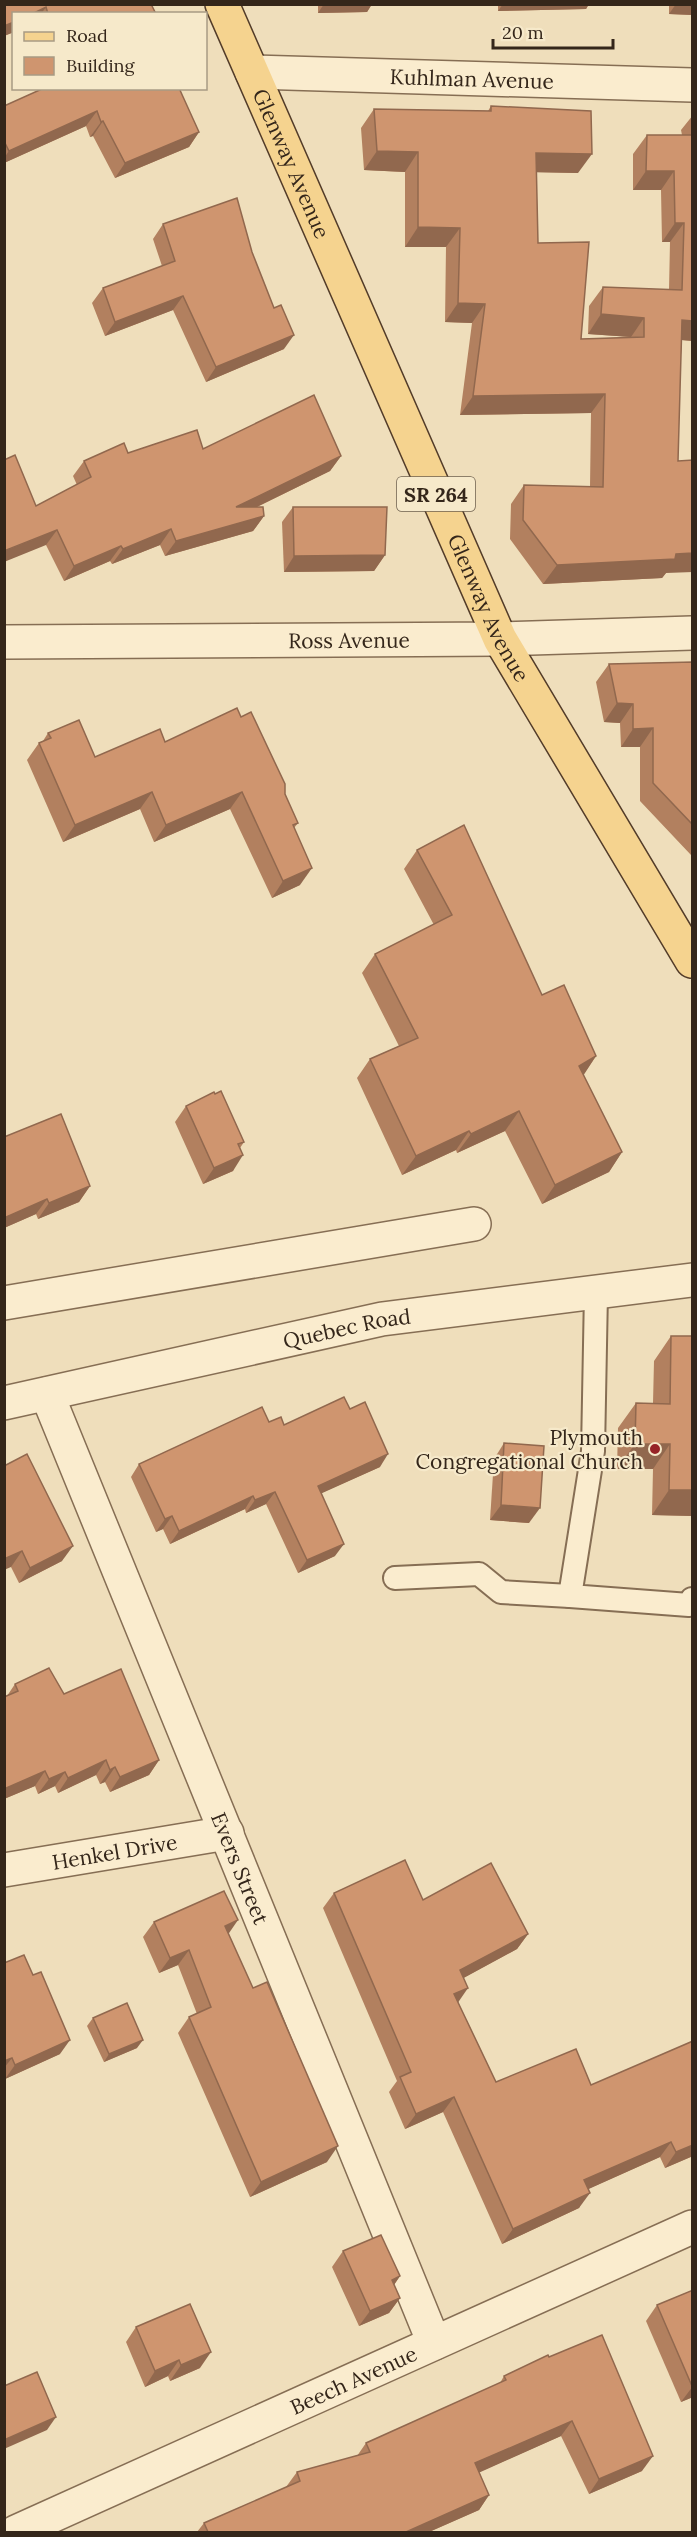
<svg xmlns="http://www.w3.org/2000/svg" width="697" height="2537" font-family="Lora,serif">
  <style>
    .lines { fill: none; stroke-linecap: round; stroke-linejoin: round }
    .service-casing { stroke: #866e54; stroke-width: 26 }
    .minor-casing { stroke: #866e54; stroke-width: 36 }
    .tertiary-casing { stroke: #866e54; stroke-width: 36 }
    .primary-casing { stroke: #533c29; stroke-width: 36 }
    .service { stroke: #faecce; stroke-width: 22 }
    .minor { stroke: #faecce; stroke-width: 33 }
    .tertiary { stroke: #faecce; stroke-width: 33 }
    .primary { stroke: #f5d38f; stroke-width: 33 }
    .wall { fill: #b2805f }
    .shaded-wall { fill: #91684e }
    .building { fill: #cf956f; stroke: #91684e; stroke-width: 1.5 }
    .poi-dot { fill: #972326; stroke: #f6e9ca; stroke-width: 2 }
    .labels { text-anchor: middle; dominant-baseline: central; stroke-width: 4.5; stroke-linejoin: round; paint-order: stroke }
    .shield { fill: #f6e9ca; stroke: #6e604f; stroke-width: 1.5 }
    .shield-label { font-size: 20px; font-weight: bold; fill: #34261a }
    .street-label { font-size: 21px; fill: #34261a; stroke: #f6e9ca }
    .poi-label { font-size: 21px; fill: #34261a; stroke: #f6e9ca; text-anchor: end }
  </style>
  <rect width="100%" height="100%" fill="#efdebb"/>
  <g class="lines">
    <!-- service casing -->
    <g class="service-casing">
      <g id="service">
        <polyline points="596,1292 593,1451 570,1596 689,1605 692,1599"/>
        <polyline points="395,1578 479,1574 501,1592 570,1596"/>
      </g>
    </g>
    <!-- minor casing -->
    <g class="minor-casing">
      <g id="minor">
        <path id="s1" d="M252 72 692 85"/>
        <path id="s2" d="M4 642 500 639 692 633"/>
        <polyline points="4,1303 474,1224"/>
        <path id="s3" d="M47 1394 434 2343"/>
        <path id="s4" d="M4 1870 227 1833"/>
        <path id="s5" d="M16 2532 692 2227"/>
      </g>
    </g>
    <!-- tertiary casing -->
    <g class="tertiary-casing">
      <g id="tertiary">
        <path id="s6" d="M4 1403 382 1319 692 1280"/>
      </g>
    </g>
    <!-- primary casing -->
    <g class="primary-casing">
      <g id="primary">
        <path id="s7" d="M222 4 500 639 692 961"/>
      </g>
    </g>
    <!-- service -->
    <use href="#service" class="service"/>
    <!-- minor -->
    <use href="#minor" class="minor"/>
    <!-- tertiary -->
    <use href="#tertiary" class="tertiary"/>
    <!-- primary -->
    <use href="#primary" class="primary"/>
  </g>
  <!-- wall -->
  <g class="wall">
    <polygon points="4,4 156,14 14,14 14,32 4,36"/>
    <polygon points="318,4 372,4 367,12 318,13"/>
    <polygon points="498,4 589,4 586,9 498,11"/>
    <polygon points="669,4 693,4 693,15 669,14"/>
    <polygon points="44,88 199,132 189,147 115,178 93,136 90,137 86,126 4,163 4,106"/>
    <polygon points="491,106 578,173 536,172 538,243 581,339 631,337 588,334 589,306 603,287 669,290 670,242 662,242 661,190 633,190 633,154 647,135 682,135 681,130 693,115 693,341 682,340 666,573 662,578 543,584 510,539 511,504 524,485 590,487 591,413 460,415 472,323 445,322 446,247 405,247 405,172 364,170 361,128 374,109 488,111"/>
    <polygon points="163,224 252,252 284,349 206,382 173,310 105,336 92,303 103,288 162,266 153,239"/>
    <polygon points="203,449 341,456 330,471 257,507 264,516 253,531 165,556 160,545 112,564 110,561 64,581 46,545 36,506 77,485 73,476 84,461 128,453"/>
    <polygon points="293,507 385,555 374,571 284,572 282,522"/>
    <polygon points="693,662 693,855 691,855 640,801 640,747 621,747 620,723 604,722 596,682 609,664"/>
    <polygon points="241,717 285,794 298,823 294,828 300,885 272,898 230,809 154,842 140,809 63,842 27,760 39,743 43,741 48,733 95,757 165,742"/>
    <polygon points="417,850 542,995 596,1056 583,1075 622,1152 609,1172 542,1204 505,1131 457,1153 456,1150 402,1175 357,1078 370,1059 399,1046 362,973 375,954 434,925 404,869"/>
    <polygon points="186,1106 244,1142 240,1148 233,1171 203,1184 175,1122"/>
    <polygon points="4,1137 90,1186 79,1202 38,1219 36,1214 4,1228"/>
    <polygon points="671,1336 693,1336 693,1516 652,1515 653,1469 617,1469 618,1428 636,1403 653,1403 654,1361"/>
    <polygon points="350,1409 380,1467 321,1493 335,1556 298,1573 266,1504 246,1513 245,1509 170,1544 163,1529 156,1532 131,1477 139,1464 269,1422 284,1425"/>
    <polygon points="504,1443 529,1523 490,1520 494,1459"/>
    <polygon points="4,1466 62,1561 19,1583 11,1567"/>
    <polygon points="15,1684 64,1694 159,1760 149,1775 110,1792 105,1782 100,1784 96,1775 58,1793 55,1786 38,1794 35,1786 4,1799 4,1697 7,1696"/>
    <polygon points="334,1893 423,1900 528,1934 517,1949 463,1978 458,2002 496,2082 591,2085 693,2156 665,2168 660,2157 588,2189 579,2208 502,2244 443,2112 405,2129 389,2092 397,2081 323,1908"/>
    <polygon points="154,1922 228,1934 327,2162 250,2197 178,2033 189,2017 197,2014 178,1965 159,1973 143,1937"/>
    <polygon points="4,1963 60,2054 5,2079 4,2078"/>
    <polygon points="93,2018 137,2048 104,2062 87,2026"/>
    <polygon points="343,2251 400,2276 394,2285 400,2298 389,2313 359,2326 332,2267"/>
    <polygon points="693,2290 693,2397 681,2402 646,2321 657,2305"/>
    <polygon points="136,2327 200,2368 170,2381 168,2376 145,2387 126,2342"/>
    <polygon points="549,2357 642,2471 589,2494 561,2436 479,2472 489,2495 479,2510 429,2532 197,2532 204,2523 286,2487 297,2472 357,2456 366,2443 500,2383 504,2376"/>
  </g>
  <!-- shaded-wall -->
  <g class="shaded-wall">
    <polygon points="324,4 372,4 367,12 318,13"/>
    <polygon points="503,4 589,4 586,9 498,11"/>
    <polygon points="676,4 693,4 693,15 669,14"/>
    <polygon points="46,7 41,14 32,14"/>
    <polygon points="14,22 14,32 4,36 4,26"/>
    <polygon points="97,111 86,126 4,163 4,158 9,151"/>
    <polygon points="103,121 93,136 90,137 101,122"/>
    <polygon points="199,132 189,147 115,178 125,163"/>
    <polygon points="377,151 418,152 405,172 364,170"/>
    <polygon points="536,153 592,154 578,173 522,172"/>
    <polygon points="646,171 674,171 661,190 633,190"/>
    <polygon points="675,223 684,223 670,242 662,242"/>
    <polygon points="418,227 460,228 446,247 405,247"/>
    <polygon points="183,296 173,310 105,336 115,322"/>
    <polygon points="458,303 485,304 472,323 445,322"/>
    <polygon points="601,314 644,318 631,337 588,334"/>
    <polygon points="682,320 693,321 693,341 669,339"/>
    <polygon points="294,335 284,349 206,382 216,367"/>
    <polygon points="605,394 591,413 460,415 473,396"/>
    <polygon points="341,456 330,471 226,522 236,507"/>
    <polygon points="264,516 253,531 165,556 176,541"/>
    <polygon points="171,529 160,545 112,564 123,549"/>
    <polygon points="57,530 46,545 4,562 4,551"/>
    <polygon points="121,546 110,561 64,581 74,566"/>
    <polygon points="693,553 693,572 666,573 662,578 543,584 557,565 676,554"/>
    <polygon points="385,555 374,571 284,572 294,556"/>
    <polygon points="617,703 633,704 620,723 604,722"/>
    <polygon points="653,728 640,747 621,747 633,729"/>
    <polygon points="152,792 140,809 63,842 75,825"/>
    <polygon points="242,792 230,809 154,842 166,825"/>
    <polygon points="312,868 300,885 272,898 283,881"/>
    <polygon points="596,1056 583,1076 579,1066"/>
    <polygon points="519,1111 505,1131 457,1153 471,1134"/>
    <polygon points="469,1131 456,1150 402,1175 416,1156"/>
    <polygon points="622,1152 609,1172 542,1204 555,1185"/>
    <polygon points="243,1155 233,1171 203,1184 214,1168"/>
    <polygon points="90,1186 79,1202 38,1219 49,1203"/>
    <polygon points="47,1199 36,1214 4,1228 4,1218"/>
    <polygon points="635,1444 670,1444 653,1469 617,1469"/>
    <polygon points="388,1454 380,1467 309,1499 318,1486"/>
    <polygon points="669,1490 693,1490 693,1516 652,1515"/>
    <polygon points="275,1492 266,1504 246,1513 255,1500"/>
    <polygon points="253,1496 245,1509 170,1544 179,1531"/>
    <polygon points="501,1505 540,1508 529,1523 490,1520"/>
    <polygon points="172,1516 163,1529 156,1532 165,1519"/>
    <polygon points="344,1544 335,1556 298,1573 307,1560"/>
    <polygon points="73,1546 62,1561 19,1583 30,1568"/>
    <polygon points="22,1551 11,1567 4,1570 4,1559"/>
    <polygon points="106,1760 96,1775 58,1793 68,1778"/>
    <polygon points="159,1760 149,1775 110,1792 120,1777"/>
    <polygon points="115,1767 105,1782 100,1784 110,1770"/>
    <polygon points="45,1771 35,1786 4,1799 4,1789"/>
    <polygon points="65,1772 55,1786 38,1794 49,1779"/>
    <polygon points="238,1920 227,1936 225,1926"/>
    <polygon points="528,1934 517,1949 449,1986 460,1970"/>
    <polygon points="189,1950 178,1965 159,1973 170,1958"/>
    <polygon points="468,1988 457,2004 454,1994"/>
    <polygon points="70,2040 60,2054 5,2079 15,2065"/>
    <polygon points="143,2040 137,2048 104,2062 109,2054"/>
    <polygon points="12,2058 4,2068 4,2061"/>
    <polygon points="454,2097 443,2112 405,2129 416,2114"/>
    <polygon points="671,2142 660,2157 573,2196 584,2180"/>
    <polygon points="693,2145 693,2156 665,2168 676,2152"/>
    <polygon points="338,2146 327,2162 250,2197 261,2182"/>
    <polygon points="590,2193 579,2208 502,2244 513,2229"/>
    <polygon points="400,2276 389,2292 392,2280"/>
    <polygon points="400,2298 389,2313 359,2326 370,2311"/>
    <polygon points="211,2352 200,2368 170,2381 181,2365"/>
    <polygon points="179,2360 168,2376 145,2387 155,2371"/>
    <polygon points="693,2386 693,2397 681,2402"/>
    <polygon points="56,2417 47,2430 4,2449 4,2440"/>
    <polygon points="572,2421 561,2436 465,2479 475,2463"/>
    <polygon points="653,2456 642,2471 589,2494 599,2479"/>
    <polygon points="489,2495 479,2510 429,2532 406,2532"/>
  </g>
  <!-- building -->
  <g class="building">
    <polygon points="4,4 151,4 156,14 48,14 46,7 32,14 14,14 14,22 4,26"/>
    <polygon points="44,88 179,88 199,132 125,163 103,121 101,122 97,111 9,151 4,141 4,106"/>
    <polygon points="491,106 591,111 592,154 536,153 538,243 589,242 581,339 644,337 644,318 601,314 603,287 682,290 684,223 675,223 674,171 646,171 647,135 693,135 693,321 682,320 678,461 693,460 693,553 676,554 675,559 557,565 523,520 524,485 603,487 605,394 473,396 485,304 458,303 460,228 418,227 418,152 377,151 374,109 491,111"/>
    <polygon points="237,198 252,252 274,308 281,305 294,335 216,367 183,296 115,322 103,288 175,261 163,224"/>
    <polygon points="314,395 341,456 236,507 263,507 264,516 176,541 171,529 123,549 121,546 74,566 57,530 4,551 4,460 15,455 36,506 91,477 84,461 124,443 128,453 197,430 203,449"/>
    <polygon points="293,507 387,507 385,555 294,556"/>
    <polygon points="693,662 693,825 653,783 653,728 633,729 633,704 617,703 609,664"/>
    <polygon points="237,708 241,717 251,712 285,784 285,794 298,823 293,825 312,868 283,881 242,792 166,825 152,792 75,825 39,743 51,738 48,733 79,720 95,757 160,729 165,742"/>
    <polygon points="464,825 542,995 564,985 596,1056 579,1066 622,1152 555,1185 519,1111 471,1134 469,1131 416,1156 370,1059 418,1038 375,954 452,915 417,850"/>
    <polygon points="221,1091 244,1142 238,1144 243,1155 214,1168 186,1106 214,1092 215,1094"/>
    <polygon points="61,1114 90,1186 49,1203 47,1199 4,1218 4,1137"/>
    <polygon points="671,1336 693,1336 693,1490 669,1490 670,1444 635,1444 636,1403 670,1404"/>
    <polygon points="344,1397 350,1409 365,1402 388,1454 318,1486 344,1544 307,1560 275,1492 255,1500 253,1496 179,1531 172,1516 165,1519 139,1464 262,1407 269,1422 281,1417 284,1425"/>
    <polygon points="504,1443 544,1446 540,1508 501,1505"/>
    <polygon points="27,1454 73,1546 30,1568 22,1551 4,1559 4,1466"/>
    <polygon points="49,1668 64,1694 121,1669 159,1760 120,1777 115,1767 110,1770 106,1760 68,1778 65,1772 49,1779 45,1771 4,1789 4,1697 18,1691 15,1684"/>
    <polygon points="405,1860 423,1900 491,1863 528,1934 460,1970 468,1988 454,1994 496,2082 576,2049 591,2085 693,2041 693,2145 676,2152 671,2142 584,2180 590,2193 513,2229 454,2097 416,2114 400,2077 411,2072 334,1893"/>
    <polygon points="224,1891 238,1920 225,1926 253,1988 267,1982 338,2146 261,2182 189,2017 211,2007 189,1950 170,1958 154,1922"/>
    <polygon points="24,1955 33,1975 41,1972 70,2040 15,2065 12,2058 4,2061 4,1963"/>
    <polygon points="127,2003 143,2040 109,2054 93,2018"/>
    <polygon points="381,2235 400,2276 392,2280 400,2298 370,2311 343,2251"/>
    <polygon points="693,2290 693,2386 692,2386 657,2305"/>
    <polygon points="190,2304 211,2352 181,2365 179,2360 155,2371 136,2327"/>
    <polygon points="602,2335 653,2456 599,2479 572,2421 475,2463 489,2495 406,2532 208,2532 204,2523 300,2481 297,2472 370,2452 366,2443 506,2380 504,2376 548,2355 549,2357"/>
    <polygon points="37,2372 56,2417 4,2440 4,2386"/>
  </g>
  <!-- markers -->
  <circle class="poi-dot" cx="655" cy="1449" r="6"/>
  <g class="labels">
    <!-- shield labels -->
    <rect class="shield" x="397" y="477" width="78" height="34" rx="4.5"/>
    <g class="shield-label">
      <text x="436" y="494">SR 264</text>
    </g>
    <!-- street labels -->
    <g class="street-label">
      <text stroke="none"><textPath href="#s1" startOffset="220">Kuhlman Avenue</textPath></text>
      <text stroke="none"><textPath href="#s7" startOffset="174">Glenway Avenue</textPath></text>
      <text stroke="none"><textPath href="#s7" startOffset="660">Glenway Avenue</textPath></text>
      <text stroke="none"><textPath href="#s2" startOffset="345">Ross Avenue</textPath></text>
      <text stroke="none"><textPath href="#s6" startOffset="351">Quebec Road</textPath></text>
      <text stroke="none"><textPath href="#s4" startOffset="112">Henkel Drive</textPath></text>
      <text stroke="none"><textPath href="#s3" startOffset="512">Evers Street</textPath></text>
      <text stroke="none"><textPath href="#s5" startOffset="370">Beech Avenue</textPath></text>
    </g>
    <!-- poi labels -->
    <g class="poi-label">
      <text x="643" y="1437">Plymouth<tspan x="643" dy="24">Congregational Church</tspan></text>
    </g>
  </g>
  <!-- border -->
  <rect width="697" height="2537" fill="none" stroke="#34261a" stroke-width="12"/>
  <!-- legend -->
  <rect x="12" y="12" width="195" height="78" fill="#f6e9ca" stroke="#a89b84" stroke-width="1.5"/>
  <rect x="24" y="32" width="30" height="9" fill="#f5d38f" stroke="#a89b84" stroke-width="1.5"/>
  <text x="66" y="42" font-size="18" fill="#34261a">Road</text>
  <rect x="24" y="57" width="30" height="18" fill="#cf956f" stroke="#a89b84" stroke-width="1.5"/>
  <text x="66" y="72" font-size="18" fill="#34261a">Building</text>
  <!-- scale -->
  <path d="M493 39v9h120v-9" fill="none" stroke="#34261a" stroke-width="3"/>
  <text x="502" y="39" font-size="18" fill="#34261a" stroke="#f6e9ca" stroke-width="4.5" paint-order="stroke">20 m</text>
</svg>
